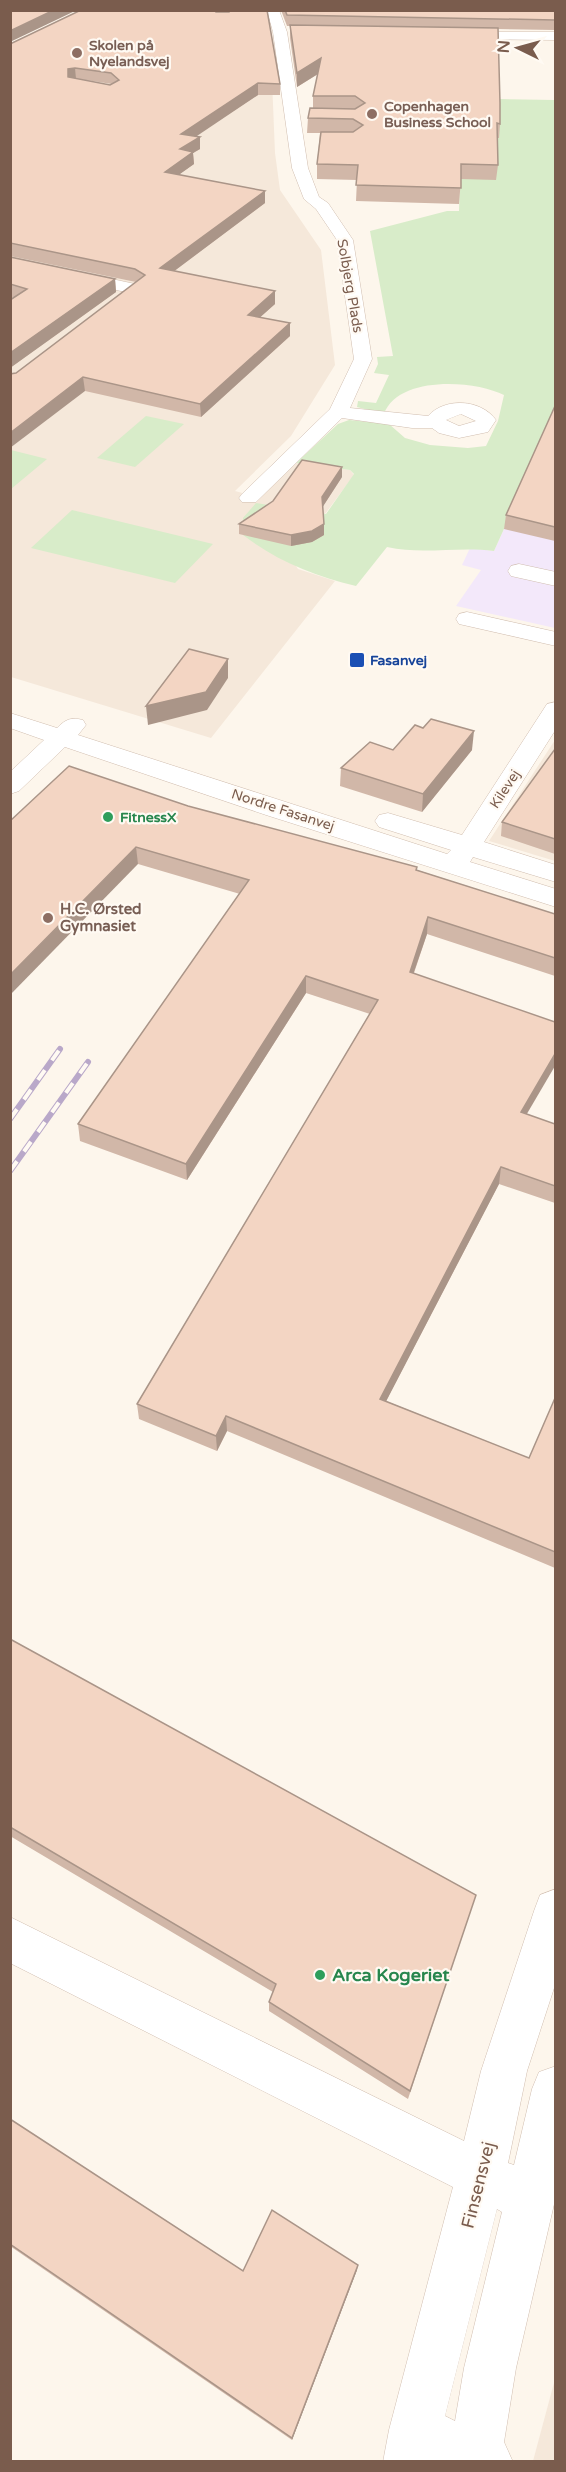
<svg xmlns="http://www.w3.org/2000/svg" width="566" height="2472" font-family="'Varela Round',sans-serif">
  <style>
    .residential { fill: #f5e8da }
    .education { fill: #f3e8fa }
    .green { fill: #d8ecc9 }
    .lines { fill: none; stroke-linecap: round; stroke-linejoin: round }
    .minor-casing { stroke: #d1beb0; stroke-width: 1 }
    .minor { fill: #fff; fill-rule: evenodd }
    .rail-casing { stroke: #b9a8c9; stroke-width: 6 }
    .rail { stroke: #fffaf3; stroke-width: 4; stroke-dasharray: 12; stroke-linecap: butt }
    .wall { fill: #d1b7a8; fill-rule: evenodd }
    .shaded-wall { fill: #aa9588 }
    .building { fill: #f3d5c3; stroke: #aa9588; stroke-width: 1.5; fill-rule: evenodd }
    .education-dot { fill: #8d6e63; stroke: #fffaf3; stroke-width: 2 }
    .transit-dot { fill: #1a4fb4; stroke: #fffaf3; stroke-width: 2 }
    .leisure-dot { fill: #2e9e5b; stroke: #fffaf3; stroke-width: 2 }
    .labels { text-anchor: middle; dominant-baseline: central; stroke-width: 4.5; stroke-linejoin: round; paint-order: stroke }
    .far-education-label { font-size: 14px; font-weight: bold; fill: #785e54; stroke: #fffaf3; text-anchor: start }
    .far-street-label { font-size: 14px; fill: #7a5c4d; stroke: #fffaf3 }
    .far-transit-label { font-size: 14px; font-weight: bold; fill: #164399; stroke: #fffaf3; text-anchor: start }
    .far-leisure-label { font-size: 14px; font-weight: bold; fill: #27864d; stroke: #fffaf3; text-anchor: start }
    .education-label { font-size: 15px; font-weight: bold; fill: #785e54; stroke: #fffaf3; text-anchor: start }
    .near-leisure-label { font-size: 18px; font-weight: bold; fill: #27864d; stroke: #fffaf3; text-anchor: start }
    .near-street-label { font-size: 18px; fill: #7a5c4d; stroke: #fffaf3 }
  </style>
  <rect width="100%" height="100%" fill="#fdf6ec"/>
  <!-- residential -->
  <g class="residential">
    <polygon points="114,11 264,11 272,80 275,153 280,190 321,250 335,365 291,436 235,491 246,494 296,463 350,470 354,475 325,514 256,504 298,569 335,581 211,738 11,677 11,66"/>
    <polygon points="555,740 555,861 489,841"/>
    <polygon points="555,2379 555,2461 533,2461"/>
  </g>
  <!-- education -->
  <polygon class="education" points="555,416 555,628 456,606 481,570 462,565 470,548 494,551"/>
  <!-- green -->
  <g class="green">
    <path d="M499 99 555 100V416L494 551C458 546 423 555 387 547L356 586C314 576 277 561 243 535V518L256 503 326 514 354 474 350 470 296 463 338 424 349 420 389 424 405 438 430 445 468 448 486 446 498 421 504 395C475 380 398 375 384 414L357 407 358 401 376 403 389 375 374 373 378 364 377 357 393 356 370 231 447 211H459L460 179 496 169Z"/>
    <polygon points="146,416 184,424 135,467 97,458"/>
    <polygon points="11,450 47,459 11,489 10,450"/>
    <polygon points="72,510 213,544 175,583 31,548"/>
  </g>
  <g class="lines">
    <!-- minor casing -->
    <g class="minor-casing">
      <g id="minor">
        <path d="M267 10H279L287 32 308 168 319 197 328 203 353 240 372 359 350 408 428 416C445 397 481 399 496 420L488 432 459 438 439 433 432 428H412L342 418 256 502H242L239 498 242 494 330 409 354 359 337 240 316 209 304 199 292 168 273 32ZM461 414 476 421 459 426 446 420Z"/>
        <polygon points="453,32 556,32 556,40 448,39 446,36"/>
        <polygon points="10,257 135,284 144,289 135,294 10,267"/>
        <polygon points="519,564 556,572 556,586 511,576 508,571 511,566"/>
        <polygon points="467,612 556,632 556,646 459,624 456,619 459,614"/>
        <path d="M556 702V729L484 842 556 865V882L473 857 470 862 556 889V907L266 815 65 747 19 791 10 794V772L44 740 10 728V713L57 728C66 719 71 717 83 720L86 725 78 735 447 854 451 850 379 827 375 821 379 815 388 813 462 835 547 704Z"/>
        <path d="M556 1889V1982L527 2071 508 2163 514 2165 532 2089 539 2072 556 2066 555 2200 516 2368 504 2442 513 2462H383L389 2430 453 2187 10 1963V1917L464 2141 481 2071 534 1911 540 1895ZM497 2209 502 2212 464 2368 455 2421 445 2416Z"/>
      </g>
    </g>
    <!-- minor -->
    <use href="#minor" class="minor"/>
    <!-- rail casing -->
    <g class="rail-casing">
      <g id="rail">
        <polyline points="10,1119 60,1049"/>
        <polyline points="10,1171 88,1062"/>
      </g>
    </g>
    <!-- rail -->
    <use href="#rail" class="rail"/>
  </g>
  <!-- wall -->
  <g class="wall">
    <path d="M81 10H223L219 12 280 84V95H258L195 136 200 137V149L193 153 194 164 178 175 265 191V203L174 271 275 291V304L260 317 290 323V336L201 417 85 391 16 373 136 282 10 256V44ZM86 80 112 84 110 85Z"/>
    <polygon points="281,10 555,10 555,30 498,29 500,124 499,138 497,138 498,165 496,180 461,179 459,204 356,201 357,180 317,179 317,164 320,133 307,133 308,118 313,108 313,96 318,74 297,87 290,38 290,26 287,26"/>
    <polygon points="10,257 115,279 116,292 10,368 10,300 14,298 10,297"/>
    <polygon points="555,406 555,541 504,529 506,515"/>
    <polygon points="342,477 323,506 324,535 312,542 291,546 239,534 239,524"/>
    <polygon points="555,749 555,854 501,836 502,822"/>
    <polygon points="393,750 472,750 422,812 340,786 341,768"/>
    <polygon points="188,806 417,870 555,914 555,976 427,934 414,973 526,1114 555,1124 555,1203 499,1184 386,1401 529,1458 555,1398 555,1568 227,1431 217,1451 139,1419 137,1404 370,1014 306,993 187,1180 80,1141 78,1124 240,894 138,864 10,821"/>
    <polygon points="10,1639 476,1895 408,2099 269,2011 269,2002 273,1992 10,1836"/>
    <polygon points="10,2119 243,2271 357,2270 292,2440 10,2246"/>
  </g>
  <!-- shaded-wall -->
  <g class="shaded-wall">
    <polygon points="54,10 77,10 10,42 10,31"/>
    <polygon points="321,58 321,72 297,87 297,73"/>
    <polygon points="75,68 76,79 68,77 68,69"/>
    <polygon points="258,83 258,95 182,146 181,134"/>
    <polygon points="200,137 200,149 193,153 194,164 166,184 165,172 180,149"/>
    <polygon points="265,191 265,203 161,281 160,268"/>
    <polygon points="115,279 116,292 10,368 10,353"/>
    <polygon points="275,291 275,304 248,328 248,315"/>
    <polygon points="290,323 290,336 201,417 200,404"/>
    <polygon points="83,377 85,391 10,448 10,433"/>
    <polygon points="342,467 342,477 322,508 322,497"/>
    <polygon points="324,524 324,535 312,542 291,546 291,535"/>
    <polygon points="228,659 228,678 207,710 148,725 146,706"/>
    <polygon points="474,731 472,750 422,812 423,794"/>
    <polygon points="136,847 138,864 10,995 10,975"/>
    <polygon points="428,917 427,934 408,989 410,972"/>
    <polygon points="306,976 306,993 187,1180 186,1164"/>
    <polygon points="555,1054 555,1066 518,1129 521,1112"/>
    <polygon points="501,1167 499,1184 379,1415 380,1399"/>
    <polygon points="226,1416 227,1431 217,1451 216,1436"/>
    <polygon points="358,2265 357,2270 292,2440 292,2438"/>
  </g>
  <!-- building -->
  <g class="building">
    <polygon points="10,10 54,10 10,31"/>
    <path d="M81 10H216V12H229L232 10H267L280 84 258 83 181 134 200 137 180 149 193 152 165 172 265 191 160 268 275 291 248 315 290 323 200 404 83 377 10 433V374L16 373 145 275 135 269 10 243V44ZM75 68 111 73 119 80 110 85 68 77V69Z"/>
    <polygon points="285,10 555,10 555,20 287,15"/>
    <polygon points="290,25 498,28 500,103 500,124 497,123 498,165 461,164 461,188 356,185 358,165 317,164 321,132 353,132 363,125 353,119 308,118 310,108 355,109 365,103 355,96 313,96 321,58 297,73"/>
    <polygon points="10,257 115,279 10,353 10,300 27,289 10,284"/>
    <polygon points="555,406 555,527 506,515"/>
    <polygon points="302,460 342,467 322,497 324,524 312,531 291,535 239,524 273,501"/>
    <polygon points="189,649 228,659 206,692 146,706"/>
    <polygon points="431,719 474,731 423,794 341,768 370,742 393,750 415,725 423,728"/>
    <polygon points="555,749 555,839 502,822"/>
    <polygon points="69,766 188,806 417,867 416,870 555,914 555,958 428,917 410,972 555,1022 555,1054 521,1112 555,1124 555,1186 501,1167 380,1399 529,1458 555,1398 555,1552 226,1416 216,1436 137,1404 378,1000 306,976 186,1164 78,1124 249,880 136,847 10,975 10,821"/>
    <polygon points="10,1639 476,1895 410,2091 269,2002 276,1984 10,1827"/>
    <polygon points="10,2119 243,2271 272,2210 358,2265 292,2438 10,2244"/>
  </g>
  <!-- markers -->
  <g class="education-dot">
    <circle cx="77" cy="53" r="6"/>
    <circle cx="372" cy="114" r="6"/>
    <circle cx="48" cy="918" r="6"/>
  </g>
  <rect class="transit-dot" x="349" y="652" width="16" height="16" rx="3"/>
  <g class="leisure-dot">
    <circle cx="108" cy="817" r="6"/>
    <circle cx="320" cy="1975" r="6"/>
  </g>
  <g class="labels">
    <!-- far-education labels -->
    <g class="far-education-label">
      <text x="89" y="45">Skolen på<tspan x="89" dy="16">Nyelandsvej</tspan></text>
      <text x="384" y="106">Copenhagen<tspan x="384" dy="16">Business School</tspan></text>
    </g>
    <!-- far-street labels -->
    <g class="far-street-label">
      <text transform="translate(350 286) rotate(80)">Solbjerg Plads</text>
      <text transform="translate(505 789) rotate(-57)">Kilevej</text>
      <text transform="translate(283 810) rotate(18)">Nordre Fasanvej</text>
    </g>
    <!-- far-transit labels -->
    <g class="far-transit-label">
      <text x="370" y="660">Fasanvej</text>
    </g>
    <!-- far-leisure labels -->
    <g class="far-leisure-label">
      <text x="120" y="817">FitnessX</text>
    </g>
    <!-- education labels -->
    <g class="education-label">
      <text x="60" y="909">H.C. Ørsted<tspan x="60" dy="17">Gymnasiet</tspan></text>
    </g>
    <!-- near-leisure labels -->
    <g class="near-leisure-label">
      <text x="332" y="1975">Arca Kogeriet</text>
    </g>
    <!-- near-street labels -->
    <g class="near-street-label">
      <text transform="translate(478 2185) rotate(-76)">Finsensvej</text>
    </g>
  </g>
  <!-- border -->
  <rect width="566" height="2472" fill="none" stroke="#7a5c4d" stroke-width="24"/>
  <!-- north arrow -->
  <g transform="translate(518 48) rotate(275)" stroke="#fffaf3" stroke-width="4.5" paint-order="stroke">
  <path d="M0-4.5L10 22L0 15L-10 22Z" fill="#7a5c4d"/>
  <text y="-9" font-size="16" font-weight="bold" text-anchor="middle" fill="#7a5c4d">N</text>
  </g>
</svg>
